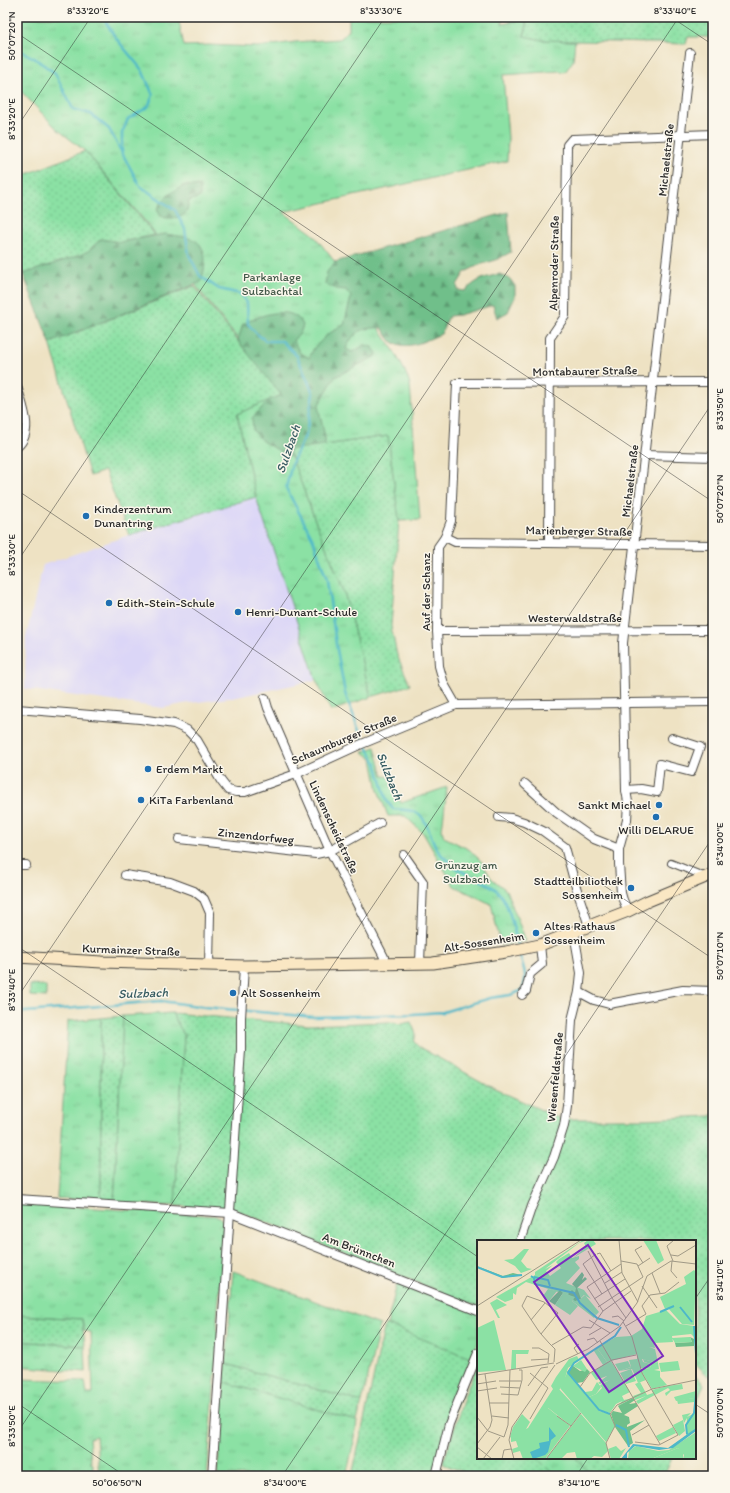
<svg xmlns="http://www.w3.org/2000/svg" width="730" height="1493" font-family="Itim,sans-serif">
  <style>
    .built { fill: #dbd6f7 }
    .grass { fill: url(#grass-tufts); stroke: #5b8668 }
    .forest { fill: url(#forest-firs); stroke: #4e755a }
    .garden { fill: url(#garden-dots); stroke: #5b8668 }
    .pitch { fill: #8be1a4; stroke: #5b8668 }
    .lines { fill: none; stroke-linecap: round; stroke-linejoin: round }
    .stream { stroke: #4db8c9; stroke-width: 2.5 }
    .pedestrian-casing { stroke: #484642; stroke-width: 8 }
    .minor-casing { stroke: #484642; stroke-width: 10 }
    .secondary-casing { stroke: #484642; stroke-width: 13 }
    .pedestrian { stroke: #fff; stroke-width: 6 }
    .minor { stroke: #fff; stroke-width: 8 }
    .secondary { stroke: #fae7c3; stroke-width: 11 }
    .ticks { fill: none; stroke: #2b2b2b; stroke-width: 1; stroke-opacity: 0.45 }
    .poi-dot { fill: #1f6fb2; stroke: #fbf7ec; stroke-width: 1.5 }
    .labels { text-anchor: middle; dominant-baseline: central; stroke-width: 3; stroke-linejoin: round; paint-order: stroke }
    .street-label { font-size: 12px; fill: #2b2b2b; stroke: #fbf7ec }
    .park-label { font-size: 12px; fill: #435849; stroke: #fbf7ec }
    .poi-label { font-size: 12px; fill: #2b2b2b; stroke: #fbf7ec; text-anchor: start }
    .water-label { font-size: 13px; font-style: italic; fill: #375c62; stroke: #fbf7ec }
    .inset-river { fill: none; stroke: #4db8c9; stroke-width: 2 }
    .inset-road { fill: none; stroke: #a09986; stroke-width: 1 }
    .view { fill: #7b2cbf; fill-opacity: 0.15; stroke: #7b2cbf; stroke-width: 2 }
    .inset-edge { fill: none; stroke: #2b2b2b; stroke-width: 2 }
    .neatline { fill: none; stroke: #2b2b2b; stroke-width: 1.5 }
    .ticks-label { font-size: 10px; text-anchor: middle; fill: #2b2b2b }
  </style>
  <defs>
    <pattern id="grass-tufts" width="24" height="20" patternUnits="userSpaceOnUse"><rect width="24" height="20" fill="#8be1a4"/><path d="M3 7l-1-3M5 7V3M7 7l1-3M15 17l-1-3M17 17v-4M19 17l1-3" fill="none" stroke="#78c18d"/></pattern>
    <pattern id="forest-firs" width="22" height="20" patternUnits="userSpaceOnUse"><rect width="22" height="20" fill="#70bf8a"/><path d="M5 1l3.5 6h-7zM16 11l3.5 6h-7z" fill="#5c9b71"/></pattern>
    <pattern id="garden-dots" width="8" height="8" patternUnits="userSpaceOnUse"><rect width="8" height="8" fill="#8be1a4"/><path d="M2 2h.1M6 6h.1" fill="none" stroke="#78c18d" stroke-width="1.8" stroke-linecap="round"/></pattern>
  </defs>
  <rect width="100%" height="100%" fill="#fbf7ec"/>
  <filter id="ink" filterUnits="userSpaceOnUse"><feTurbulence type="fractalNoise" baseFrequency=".025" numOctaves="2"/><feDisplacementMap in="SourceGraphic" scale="8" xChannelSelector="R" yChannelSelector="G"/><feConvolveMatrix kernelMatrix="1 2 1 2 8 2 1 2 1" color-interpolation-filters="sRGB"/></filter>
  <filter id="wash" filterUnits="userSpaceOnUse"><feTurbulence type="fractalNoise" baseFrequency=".012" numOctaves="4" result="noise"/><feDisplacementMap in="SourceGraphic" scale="16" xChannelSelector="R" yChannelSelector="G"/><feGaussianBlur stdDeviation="0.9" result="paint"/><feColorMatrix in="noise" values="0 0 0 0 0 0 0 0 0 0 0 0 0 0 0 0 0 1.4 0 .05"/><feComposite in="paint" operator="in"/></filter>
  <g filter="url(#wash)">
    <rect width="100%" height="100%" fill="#eee2c3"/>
    <!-- built -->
    <polygon class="built" points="256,497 316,680 237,697 182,704 163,708 25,689 26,637 43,565 129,535"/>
    <!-- grass -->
    <g class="grass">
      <polygon points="17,17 178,17 184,46 209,45 258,47 295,42 339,39 349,30 349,17 503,17 502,24 525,19 527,26 524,35 542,40 575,41 573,61 565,72 559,71 503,75 508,138 507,161 283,212 313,234 335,262 394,351 405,371 410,384 420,520 399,521 388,436 289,450 315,520 344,591 371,697 331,711 316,680 256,497 237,414 281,394 144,220 85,151 57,129 17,87"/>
      <polygon points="375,747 383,776 390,777 401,803 447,787 442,830 444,837 470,850 481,861 491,878 506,890 526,941 501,945 491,904 454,886 423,833 405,816 388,816 378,790 372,759 363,752"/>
      <polygon points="172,1013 184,1035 175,1206 114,1203 123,1016"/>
      <polygon points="101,1018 101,1201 57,1198 68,1021"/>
      <polygon points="17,1203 218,1216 226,1224 217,1319 218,1339 207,1476 99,1476 96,1436 89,1438 91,1463 93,1464 92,1476 55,1476 17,1473 17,1379 85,1381 87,1394 93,1394 91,1332 84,1331 82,1319 17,1315"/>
      <polygon points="233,1271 380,1325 362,1402 226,1364"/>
      <polygon points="404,1283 478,1313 478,1343 471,1359 387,1325 397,1284"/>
      <polygon points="17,1341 85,1346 86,1372 17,1366"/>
      <polygon points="224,1382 357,1421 355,1437 346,1476 218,1476 220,1424"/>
      <polygon points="537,1458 576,1458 592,1476 555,1476"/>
    </g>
    <!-- forest -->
    <g class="forest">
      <path d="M185 185 200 187V197L189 201C188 204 188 208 187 211 183 219 169 219 162 217L157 210C163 197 173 191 185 185Z"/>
      <path d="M508 212 511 252 496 260 479 265 465 272 457 285 458 290 465 291C478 279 482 278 500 274L510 279 515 286V297L508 312 497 318 493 305 459 315 449 316 441 334C426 340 407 352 391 341 388 338 385 332 382 328 364 327 353 331 346 349L352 352 365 345 372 347 377 353 376 356 335 377 318 406 325 437V455L301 463 262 441 253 430 252 418 275 394 238 340 243 324C260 315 292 303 303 325L300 334 293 340 300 353 309 358 314 348 328 334 344 325 351 297 346 290 337 289 325 284 327 272 335 262Z"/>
      <path d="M165 234C172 235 190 237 196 241 209 250 205 270 201 282L50 343 23 274 80 255 88 251 101 239 120 242Z"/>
    </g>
    <!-- garden -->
    <g class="garden">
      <polygon points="511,17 713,17 713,37 688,37 686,44 542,40 524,36 527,26 525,19 510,22"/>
      <polygon points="85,151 155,235 120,242 101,239 88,251 80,255 23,274 17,251 17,178"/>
      <polygon points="194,286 281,395 237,414 256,497 129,535 105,471 90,476 50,343"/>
      <polygon points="388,436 399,521 391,626 397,655 410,685 371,697 344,591 315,520 289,450"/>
      <polygon points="172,1013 308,1025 389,1022 400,1024 411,1022 416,1034 414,1042 419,1047 491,1087 561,1119 645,1119 711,1116 713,1114 713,1366 709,1377 695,1363 695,1241 478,1241 478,1307 236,1210 175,1206 184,1035"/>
      <polygon points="123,1016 114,1203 101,1201 101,1018"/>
      <polygon points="17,1315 82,1319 85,1346 17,1341"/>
      <polygon points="385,1324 475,1360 449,1424 436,1476 352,1476"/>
      <polygon points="226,1364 362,1402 357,1421 224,1382"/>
      <polygon points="478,1364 478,1458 537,1458 555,1476 473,1476 443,1464 465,1394"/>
      <polygon points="695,1375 704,1384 695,1406"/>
      <polygon points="576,1458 672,1458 664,1476 592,1476"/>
    </g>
    <!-- pitch -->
    <polygon class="pitch" points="30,985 46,986 46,997 30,996"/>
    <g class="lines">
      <!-- stream -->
      <g class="stream">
        <polyline points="103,17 115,37 142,70 153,95 148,107 128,119 122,133 122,154"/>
        <path d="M17 49 34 58 55 73 73 109 91 114 109 129 140 186 175 210 185 229 189 255 200 276 219 289 241 294 247 303 248 324 257 334 266 341H282L297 356 313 393 306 434 292 463 286 488 313 539 327 580 336 644 345 693 361 736 376 763 387 801 393 809C401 810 412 809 419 814 428 821 431 840 437 849 442 857 450 863 457 868 469 878 490 881 499 893 510 905 514 931 518 947"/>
        <path d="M17 1012H26L161 1001 205 1007 314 1017 413 1014 443 1012 490 998 510 995 521 991C530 976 522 966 519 952"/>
      </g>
    </g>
  </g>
  <g filter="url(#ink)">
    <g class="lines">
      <!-- pedestrian casing -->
      <g class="pedestrian-casing">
        <polyline id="pedestrian" points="671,863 706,877"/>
      </g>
      <!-- minor casing -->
      <g class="minor-casing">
        <g id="minor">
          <path d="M17 386C22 405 35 432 17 447"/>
          <polyline points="645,455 713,457"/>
          <polyline points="445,537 455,542 713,545"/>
          <polyline points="549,542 550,338 565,316 567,145 572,139 713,134"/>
          <polyline points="437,631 713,630"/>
          <polyline points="265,698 268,708 330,851 384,957 383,964"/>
          <polyline points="456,705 444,684 439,666 437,631 438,547 445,537 451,521 457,383 713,382"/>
          <polyline points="17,709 140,719 174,724 187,730 197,740 221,781 228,790 236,792 245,792 296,774 357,746 456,705 713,702"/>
          <polyline points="525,784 557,813 594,839 619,849"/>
          <polyline points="626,790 641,789 657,792 660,764 691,772 700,747 672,738"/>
          <polyline points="499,817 511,818 524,822 543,831 565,847 575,884 589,926"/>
          <polyline points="179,839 316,854 330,851 380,823"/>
          <polyline points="404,855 423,882 420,963"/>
          <polyline points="17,865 26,865"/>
          <polyline points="125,875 170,882 194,891 204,899 210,913 209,966"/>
          <polyline points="628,911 623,900 621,893 619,864 619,849 627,820 628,802 626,790 623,643 690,53"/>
          <polyline points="579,992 594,1000 609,1004 683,990 713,991"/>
          <polyline points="522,995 526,991 530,974 542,964 540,945"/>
          <polyline points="17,1199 231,1213 478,1311"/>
          <polyline points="520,1241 532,1206 554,1157 564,1126 567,1106 572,1020 579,992 581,973 574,933"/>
          <polyline points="212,1476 241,1050 241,1018 244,966"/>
          <polyline points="436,1476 449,1424 478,1353"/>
        </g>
      </g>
      <!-- secondary casing -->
      <g class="secondary-casing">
        <polyline id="secondary" points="17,957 102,962 244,966 433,963 506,952 540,945 628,911 648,901 713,874"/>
      </g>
      <!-- pedestrian -->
      <use href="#pedestrian" class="pedestrian"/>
      <!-- minor -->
      <use href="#minor" class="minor"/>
      <!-- secondary -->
      <use href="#secondary" class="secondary"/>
    </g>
  </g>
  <!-- ticks -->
  <path class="ticks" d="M671 17 713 45M17 33 713 502M17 127 91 17M17 490 713 959M17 562 385 17M17 946 478 1257M17 998 679 17M695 1299 713 1273M17 1403 125 1476M695 1404 713 1416M17 1433 713 402M282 1476 713 837M576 1476 588 1458"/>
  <!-- markers -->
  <g class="poi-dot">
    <circle cx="86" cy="516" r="4"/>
    <circle cx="109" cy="603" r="4"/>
    <circle cx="238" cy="612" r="4"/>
    <circle cx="148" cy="769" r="4"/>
    <circle cx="141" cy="800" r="4"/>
    <circle cx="659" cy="805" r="4"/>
    <circle cx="656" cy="817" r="4"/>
    <circle cx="631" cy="888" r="4"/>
    <circle cx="536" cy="933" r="4"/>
    <circle cx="233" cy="993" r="4"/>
  </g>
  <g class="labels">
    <!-- street labels -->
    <g class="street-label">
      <text transform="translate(666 160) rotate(-84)">Michaelstraße</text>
      <text transform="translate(554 263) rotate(-89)">Alpenroder Straße</text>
      <text transform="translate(585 371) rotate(-1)">Montabaurer Straße</text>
      <text transform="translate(630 481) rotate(-83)">Michaelstraße</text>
      <text transform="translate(579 531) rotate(1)">Marienberger Straße</text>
      <text transform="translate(426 592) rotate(-90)">Auf der Schanz</text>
      <text x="575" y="618">Westerwaldstraße</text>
      <text transform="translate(344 739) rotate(-23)">Schaumburger Straße</text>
      <text transform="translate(334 827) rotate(65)">Lindenscheidstraße</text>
      <text transform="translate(256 836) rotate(6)">Zinzendorfweg</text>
      <text transform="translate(484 942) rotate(-9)">Alt-Sossenheim</text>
      <text transform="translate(131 950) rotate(2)">Kurmainzer Straße</text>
      <text transform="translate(555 1077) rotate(-85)">Wiesenfeldstraße</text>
      <text transform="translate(359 1250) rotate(21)">Am Brünnchen</text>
    </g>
    <!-- park labels -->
    <g class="park-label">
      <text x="272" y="277">Parkanlage<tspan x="272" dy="14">Sulzbachtal</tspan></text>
      <text x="466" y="865">Grünzug am<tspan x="466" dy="14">Sulzbach</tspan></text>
    </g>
    <!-- poi labels -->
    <g class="poi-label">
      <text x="94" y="509">Kinderzentrum<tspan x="94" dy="14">Dunantring</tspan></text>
      <text x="117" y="603">Edith-Stein-Schule</text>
      <text x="246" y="612">Henri-Dunant-Schule</text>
      <text x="156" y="769">Erdem Markt</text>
      <text x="149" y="800">KiTa Farbenland</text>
      <text x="651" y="805" text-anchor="end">Sankt Michael</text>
      <text x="656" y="830" text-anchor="middle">Willi DELARUE</text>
      <text x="623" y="881" text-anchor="end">Stadtteilbiliothek<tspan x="623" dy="14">Sossenheim</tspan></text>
      <text x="544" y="926">Altes Rathaus<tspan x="544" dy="14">Sossenheim</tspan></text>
      <text x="241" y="993">Alt Sossenheim</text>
    </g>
    <!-- water labels -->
    <g class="water-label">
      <text transform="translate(288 449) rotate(-71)">Sulzbach</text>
      <text transform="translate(390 776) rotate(68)">Sulzbach</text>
      <text transform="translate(143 993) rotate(-2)">Sulzbach</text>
    </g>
  </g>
  <!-- overview -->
  <g transform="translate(477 1240)">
    <rect width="219" height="219" fill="#eee2c3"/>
    <path d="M106 0H111L102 3 68 29 76 25 69 31 73 36 84 28 79 22 82 19 92 13 95 18 102 16V19L98 22 103 28 89 43 107 50 114 59 107 55 101 61 119 75 117 78 95 61 97 57 49 42 40 48 39 55 36 53V59L28 62 19 57 58 35V32ZM47 9H52L44 21 50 28 55 29 44 33 38 26 27 20 36 19ZM20 59 30 65 19 70 23 78H21L13 63ZM120 108 130 122 134 121 153 152 145 156 147 160 156 158 141 166 145 161 139 164 133 173 122 170 112 157 119 154 125 148 123 145 133 140 123 144 121 143 130 136 119 140 114 133 126 125 117 111ZM100 116 102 120 91 128 87 142 71 168 93 186 68 219H46L43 211 36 213 35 209 41 207 39 201 34 202V196L51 188 76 149 74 146 79 137 92 119ZM166 119 181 123 182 129 177 130 183 131V137L190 145 175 149 163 129 173 128 174 124 167 122ZM151 121 154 127 142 131 138 124ZM201 121 203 130 184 132 182 123ZM154 129 159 141 149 144 143 133ZM163 142 170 155 176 153 175 150 190 146 205 144 206 149 194 151 189 156 188 153 193 150 191 148 161 164 159 161 169 156 158 160 156 156 164 153 158 144ZM219 149 218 171 217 162 201 164 200 160 217 158ZM214 173 210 177 218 173 219 188 209 196 210 178 207 183 205 175ZM219 192V219H206L207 215 201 208 174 219H151L152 211 159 206 181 211 192 210Z" fill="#8be1a4"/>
    <path d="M0 26 26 36 36 33 44 35 26 38ZM105 32 107 35 105 40 108 37 110 39 100 48 104 59 98 61 91 54 95 50 98 53 99 48 95 44ZM83 50 86 53 78 65 72 61ZM213 97 217 99V106L199 107 198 103 215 102ZM95 125 103 131 110 129 113 132 106 142 100 143 90 132ZM156 158 158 160 152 164 159 163 161 166 147 175 152 177 153 183 150 185V187L168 180 153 191 156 203 151 206 138 187 134 174 136 171 145 173 141 166Z" fill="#70bf8a"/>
    <path d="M17 80 29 130 2 132 0 131V88ZM45 174 53 182 44 198 36 199 33 197 36 187Z" fill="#8be1a4"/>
    <path d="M111 0H116L119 4 96 18 109 7 107 3ZM217 30 219 32 217 85 205 84 191 68 188 69 183 57 209 44 207 37ZM71 49 80 51 72 61 66 56ZM86 53 98 57 95 61 101 66 93 75 78 65ZM108 55 122 72 119 75 101 61ZM189 70 203 84 217 86 218 98 214 94 195 96 196 102 177 103 178 108 172 107 178 109 181 123 165 119 166 122 174 124 173 128H163L169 140 161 143 155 129 142 131 154 127 152 120 160 119V114L130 122 120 108 139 97 154 96 165 89 169 76ZM213 97 215 102 198 103 195 98ZM35 110H52L51 114H39V129H34ZM104 120 110 129 108 132 96 126ZM90 133 122 171 133 174 138 186 129 202 83 148ZM120 142 124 147 119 154 112 157 108 152 115 151ZM219 151 218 158 199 161 197 157ZM104 174 129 203 131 211 125 217 117 216 113 219H100L98 212 90 213 84 219H69ZM206 180 208 191 202 196 196 185ZM196 187 199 193 182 201 179 196Z" fill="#8be1a4"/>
    <path d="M166 0H179L187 20 181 24ZM82 149 104 173 94 186 70 167ZM139 206 144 211 149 208 142 219H134L131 209ZM201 208 206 212V219H174Z" fill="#8be1a4"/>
    <path d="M72 187 79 196 74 200 71 212 68 215 56 219 53 212 63 208 62 203 72 201ZM219 188V191L196 208 182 210 158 206 150 213V219H144L156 204 191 208Z" fill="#4db8c9"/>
    <path class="inset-river" d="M0 27 25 37 45 35M54 36 57 38 58 44 97 53 103 63 120 78 142 85M57 37 71 40 73 46M203 67 215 82M183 72 197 66M217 86 219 114M133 174 122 170 91 133 97 123 138 96 144 87M139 185 149 190 152 207M210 194 209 185 217 173 219 154"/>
    <path class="inset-road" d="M142 0 145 33 161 62M165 6 158 10 166 23M111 11 135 58 149 78M119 14 106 24 125 54M120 14 123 13 134 31M194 15 201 16 219 5M195 21 194 31 200 38M196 21 190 6 197 0M161 26 173 18M175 33 183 53M128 43 145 32M165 46 180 68M117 59 148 39M0 66 104 0M121 67 166 37 160 24 144 21M126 71 110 47 144 24M135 77 141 76 147 81M54 80 68 63M112 80 133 93M146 82 155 97 165 133 201 195 182 205 158 202M149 86 169 74 165 66 173 55 188 53 202 42M64 94 81 73 67 62 50 56 45 66 61 90 64 94 72 103 78 109 77 122M112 95 124 88M110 100 117 98 121 103M123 101 183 204M75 105 106 87 114 88 126 71 154 51M55 108H62L72 114 71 123M101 114 97 108 102 104M54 120 71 119M79 124 111 109 143 86 160 63 170 36 194 21 219 24M53 133 71 148 53 179M0 135 77 123M22 141H44M0 144 19 141M51 146 64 128 71 127M23 147 43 148M103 147 113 133 135 120 159 115M0 151 20 148M24 154 41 155 45 140V130H42M12 163H32M15 176 32 178M80 176 94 186M0 177 11 191 27 197 31 185 33 130M155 195 172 185M0 204 13 187 15 180 8 134M0 207 15 219M6 219 23 197M25 219 27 210 34 209M37 219 32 200 35 187 78 125M69 219 104 173M133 219 129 203 138 186 133 174 140 165 175 149 219 140"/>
    <path class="view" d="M111 5 186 116 132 152 57 42Z"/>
    <rect width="219" height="219" class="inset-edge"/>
  </g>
  <!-- margin -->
  <rect width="730" height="1493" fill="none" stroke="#fbf7ec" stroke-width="44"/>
  <rect x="22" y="22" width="686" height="1449" class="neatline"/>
  <g class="ticks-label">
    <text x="88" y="14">8°33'20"E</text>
    <text x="381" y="14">8°33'30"E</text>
    <text x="675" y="14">8°33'40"E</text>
    <text transform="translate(11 36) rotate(-90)" y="4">50°07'20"N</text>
    <text transform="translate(11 119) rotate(-90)" y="4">8°33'20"E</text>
    <text transform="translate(719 409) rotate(-90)" y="4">8°33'50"E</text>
    <text transform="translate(719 499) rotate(-90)" y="4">50°07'20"N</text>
    <text transform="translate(11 555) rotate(-90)" y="4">8°33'30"E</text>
    <text transform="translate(719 844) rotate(-90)" y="4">8°34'00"E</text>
    <text transform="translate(719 956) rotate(-90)" y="4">50°07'10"N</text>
    <text transform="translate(11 990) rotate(-90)" y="4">8°33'40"E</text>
    <text transform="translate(719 1280) rotate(-90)" y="4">8°34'10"E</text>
    <text transform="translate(719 1413) rotate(-90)" y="4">50°07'00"N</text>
    <text transform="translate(11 1426) rotate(-90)" y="4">8°33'50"E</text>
    <text x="117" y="1486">50°06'50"N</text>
    <text x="285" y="1486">8°34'00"E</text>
    <text x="579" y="1486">8°34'10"E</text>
  </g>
</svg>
